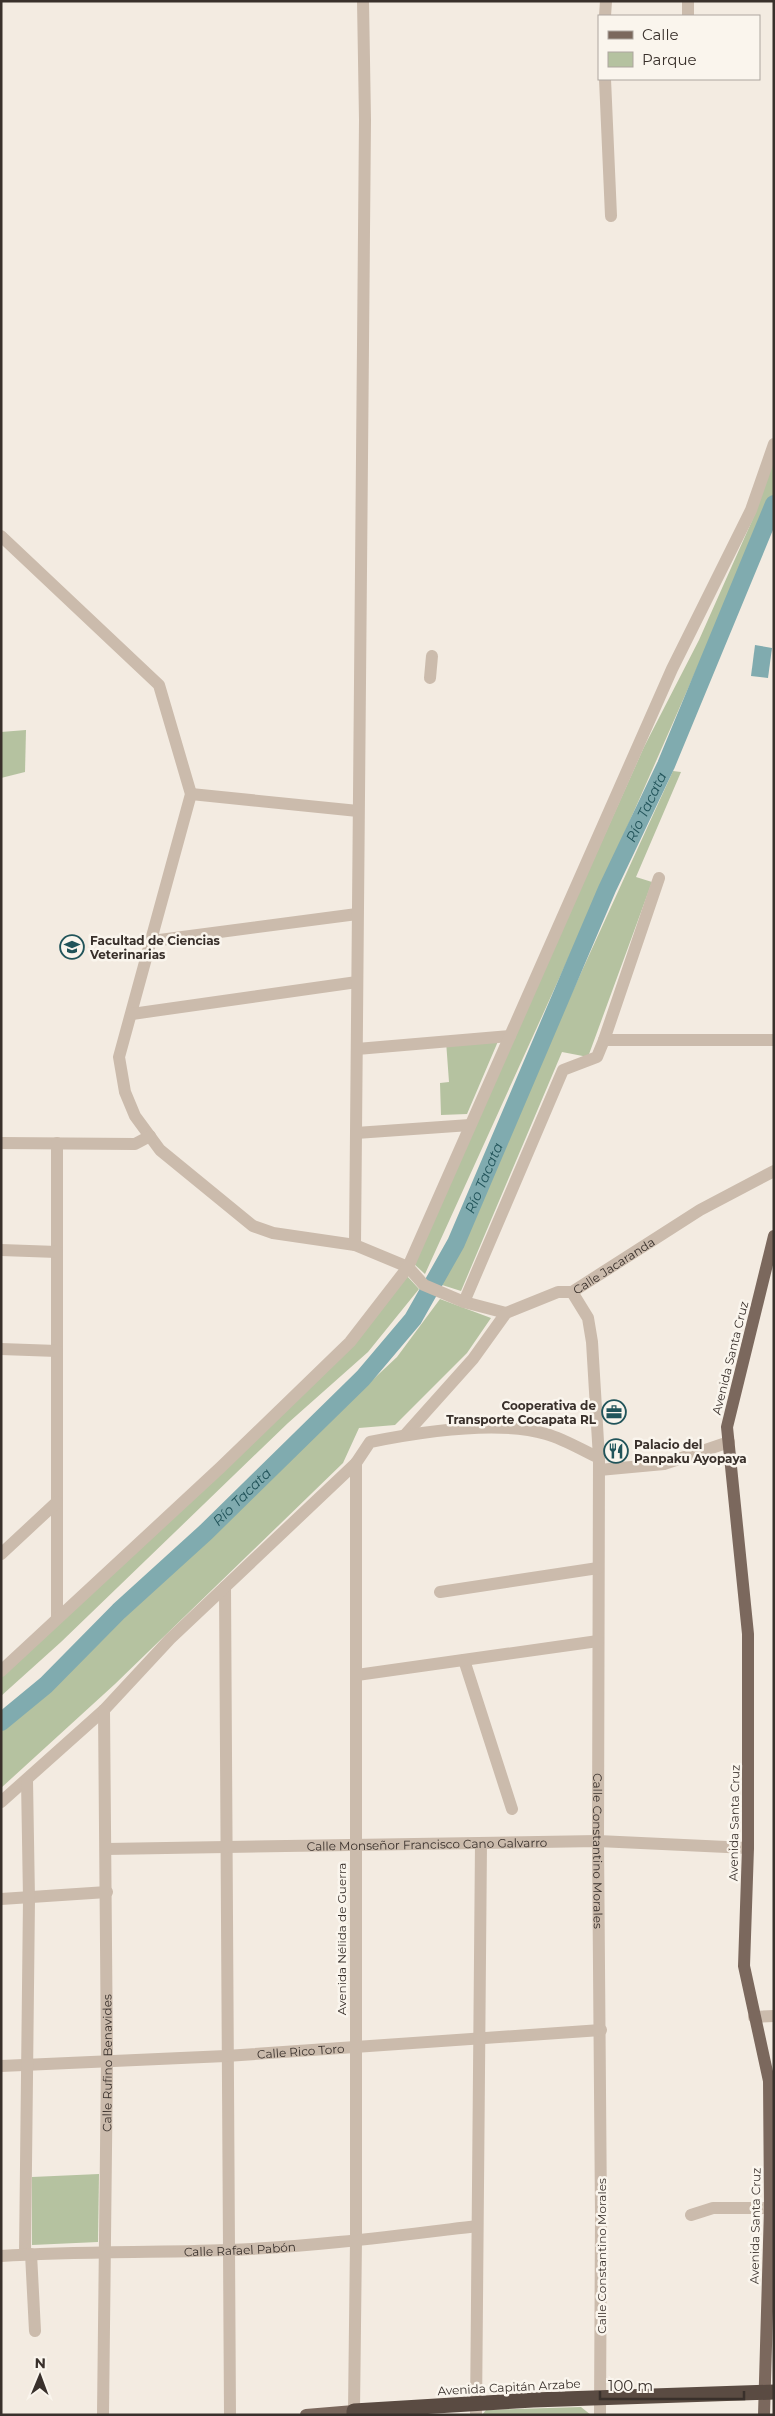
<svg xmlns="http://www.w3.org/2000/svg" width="775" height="2416" font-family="Montserrat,sans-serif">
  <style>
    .green { fill: #b5c2a0 }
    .water { fill: #80abaf }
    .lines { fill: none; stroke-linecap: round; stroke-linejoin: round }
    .river { stroke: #80abaf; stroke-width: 18 }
    .minor { stroke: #cbbbac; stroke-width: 12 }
    .major { stroke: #7b685d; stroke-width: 12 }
    .highway { stroke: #5a4b42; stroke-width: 15 }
    .labels { text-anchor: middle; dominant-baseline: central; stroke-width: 5; stroke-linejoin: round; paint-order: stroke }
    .poi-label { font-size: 12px; font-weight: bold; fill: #39302b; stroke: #faf5ed; text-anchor: start }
    .street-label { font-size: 12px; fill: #39302b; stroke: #faf5ed }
    .water-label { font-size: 14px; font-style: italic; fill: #21545a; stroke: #faf5ed }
  </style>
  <rect width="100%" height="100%" fill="#f3ebe1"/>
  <!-- green -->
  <g class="green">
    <polygon points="774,457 774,493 602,884 425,1274 413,1263 644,747 699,640 755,514"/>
    <polygon points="26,730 25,772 1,778 1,732"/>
    <polygon points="673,771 681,772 636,877 652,882 588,1057 562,1052 461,1291 439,1284 483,1198 549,1043"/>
    <polygon points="499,1039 467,1114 441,1115 440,1083 449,1082 446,1041"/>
    <polygon points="407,1276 419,1289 368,1352 288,1423 61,1642 1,1696 1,1677 351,1348"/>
    <polygon points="440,1299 491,1318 467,1353 395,1425 359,1428 343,1463 115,1684 1,1788 1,1729 397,1357"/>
    <polygon points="99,2174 98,2242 32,2245 32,2177"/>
    <polygon points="581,2407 591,2415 482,2415 486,2410"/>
  </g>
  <!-- water -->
  <polygon class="water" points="755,645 772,648 768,678 751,676"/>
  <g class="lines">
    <!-- river -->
    <path class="river" id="s1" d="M1 1722 46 1685 119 1611 206 1532 363 1378 413 1319 456 1243 607 889 666 765 774 504"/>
    <!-- minor -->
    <g class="minor">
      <polyline points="605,16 606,1"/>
      <polyline points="688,16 688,1"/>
      <polyline points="605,79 611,216"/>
      <polyline points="1,536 159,685 191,794 119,1057 125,1092 135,1116 160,1150 253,1226 273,1233 355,1245 408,1267 424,1285 464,1302 506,1313"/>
      <polyline points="430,678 432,656"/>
      <polyline points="191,794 358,811"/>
      <polyline points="152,941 357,914"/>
      <polyline points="132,1014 357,982"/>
      <polyline points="604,1040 774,1040"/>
      <polyline points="357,1049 510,1036"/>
      <polyline points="356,1133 470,1125"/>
      <polyline points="1,1143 135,1144 150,1136"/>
      <polyline points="57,1143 57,1617"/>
      <polyline points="355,1245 365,120 363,1"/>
      <polyline points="1,1250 57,1252"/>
      <path id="s2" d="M572 1292 588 1318 592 1342 599 1458 598 1841 601 2216 600 2415"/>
      <polyline points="464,1302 563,1070 597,1057 604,1040 659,878"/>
      <polyline points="1,1349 57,1351"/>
      <path id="s3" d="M405 1435 473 1359 506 1313 558 1292H572L700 1210 774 1171"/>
      <polyline points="599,1470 664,1464 729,1442"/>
      <polyline points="1,1554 57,1502"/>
      <polyline points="225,1587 230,2415"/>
      <polyline points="440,1592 598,1568"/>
      <polyline points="464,1660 512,1809"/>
      <polyline points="1,1671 221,1467 350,1342 408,1267 672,669 751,510 774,444"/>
      <polyline points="357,1675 598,1641"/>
      <path d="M1 1802 104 1710 170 1639 356 1463 370 1442C420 1432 498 1420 546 1434 564 1439 582 1450 599 1458"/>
      <path id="s4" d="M106 1849 598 1841 748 1848"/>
      <polyline points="1,1899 107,1892"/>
      <polyline points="754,2017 774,2016"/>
      <path id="s5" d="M1 2066 226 2056 601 2030"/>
      <polyline points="691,2215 713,2208 774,2208"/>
      <polyline points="25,2254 29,1899 27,1780"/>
      <polyline points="31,2254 35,2331"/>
      <path id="s6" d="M1 2256C77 2251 152 2253 228 2250 311 2247 394 2236 477 2226"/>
      <polyline points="354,2411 356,2240 356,1463"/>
      <path id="s7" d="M103 2415 107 2061 104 1710"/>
      <polyline points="476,2415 481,1843"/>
    </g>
    <!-- major -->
    <g class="major">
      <polyline points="306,2415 354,2411"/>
      <polyline points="764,2415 770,2208 769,2081 744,1966 748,1848 748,1634 727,1427 774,1236"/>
    </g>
    <!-- highway -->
    <polyline class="highway" points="354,2415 354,2411 533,2400 774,2392"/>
  </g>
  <!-- icons -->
  <defs>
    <g id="university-ring" transform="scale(1.25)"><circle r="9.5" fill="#faf5ed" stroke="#21545a" stroke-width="1.5"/><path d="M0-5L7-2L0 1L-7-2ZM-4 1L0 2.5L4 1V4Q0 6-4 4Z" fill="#21545a"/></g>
    <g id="office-ring" transform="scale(1.25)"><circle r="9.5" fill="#faf5ed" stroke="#21545a" stroke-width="1.5"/><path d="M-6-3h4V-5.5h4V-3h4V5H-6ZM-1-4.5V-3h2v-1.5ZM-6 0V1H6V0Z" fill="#21545a"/></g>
    <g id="restaurant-ring" transform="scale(1.25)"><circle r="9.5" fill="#faf5ed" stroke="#21545a" stroke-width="1.5"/><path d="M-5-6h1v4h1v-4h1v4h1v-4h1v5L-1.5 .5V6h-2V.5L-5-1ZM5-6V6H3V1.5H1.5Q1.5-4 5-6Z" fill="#21545a"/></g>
  </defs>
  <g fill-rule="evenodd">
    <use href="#university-ring" x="72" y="947"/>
    <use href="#office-ring" x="614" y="1412"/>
    <use href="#restaurant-ring" x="616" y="1451"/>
  </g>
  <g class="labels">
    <!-- poi labels -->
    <g class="poi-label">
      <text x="90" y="940">Facultad de Ciencias<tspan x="90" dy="14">Veterinarias</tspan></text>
      <text x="596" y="1405" text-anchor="end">Cooperativa de<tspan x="596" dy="14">Transporte Cocapata RL</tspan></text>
      <text x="634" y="1444">Palacio del<tspan x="634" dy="14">Panpaku Ayopaya</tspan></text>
    </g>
    <!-- street labels -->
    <g class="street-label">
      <text stroke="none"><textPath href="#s3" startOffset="278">Calle Jacaranda</textPath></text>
      <text transform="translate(730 1358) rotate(-76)">Avenida Santa Cruz</text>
      <text transform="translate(734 1823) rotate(-89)">Avenida Santa Cruz</text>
      <text stroke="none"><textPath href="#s4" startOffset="321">Calle Monseñor Francisco Cano Galvarro</textPath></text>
      <text stroke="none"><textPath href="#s2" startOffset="564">Calle Constantino Morales</textPath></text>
      <text transform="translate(341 1939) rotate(-90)">Avenida Nélida de Guerra</text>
      <text stroke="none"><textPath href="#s5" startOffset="300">Calle Rico Toro</textPath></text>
      <text stroke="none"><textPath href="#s7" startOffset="352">Calle Rufino Benavides</textPath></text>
      <text transform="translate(755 2226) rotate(-89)">Avenida Santa Cruz</text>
      <text stroke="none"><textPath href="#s6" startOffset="239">Calle Rafael Pabón</textPath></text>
      <text transform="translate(601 2256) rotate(-90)">Calle Constantino Morales</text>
      <text transform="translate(509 2387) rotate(-3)">Avenida Capitán Arzabe</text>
    </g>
    <!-- water labels -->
    <g class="water-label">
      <text stroke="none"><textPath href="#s1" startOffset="1140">Río Tacata</textPath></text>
      <text stroke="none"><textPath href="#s1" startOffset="735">Río Tacata</textPath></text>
      <text stroke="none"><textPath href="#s1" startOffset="330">Río Tacata</textPath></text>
    </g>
  </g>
  <!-- border -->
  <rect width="775" height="2416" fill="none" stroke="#39302b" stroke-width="5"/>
  <!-- legend -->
  <rect x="598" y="15" width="162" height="65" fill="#faf5ed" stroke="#ada69f"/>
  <rect x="608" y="31" width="25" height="8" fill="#7b685d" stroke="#ada69f"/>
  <text x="642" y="40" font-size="15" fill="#39302b">Calle</text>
  <rect x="608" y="52" width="25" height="15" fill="#b5c2a0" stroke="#ada69f"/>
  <text x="642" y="65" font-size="15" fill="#39302b">Parque</text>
  <!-- north arrow -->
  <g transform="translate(40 2376) rotate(1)" stroke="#faf5ed" stroke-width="4" paint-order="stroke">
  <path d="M0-4L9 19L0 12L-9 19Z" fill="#39302b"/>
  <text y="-8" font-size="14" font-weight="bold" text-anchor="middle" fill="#39302b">N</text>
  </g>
  <!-- scale -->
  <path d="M600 2391v8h144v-8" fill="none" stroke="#39302b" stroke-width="2.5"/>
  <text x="608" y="2391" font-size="15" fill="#39302b" stroke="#faf5ed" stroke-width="4" paint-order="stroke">100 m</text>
</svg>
